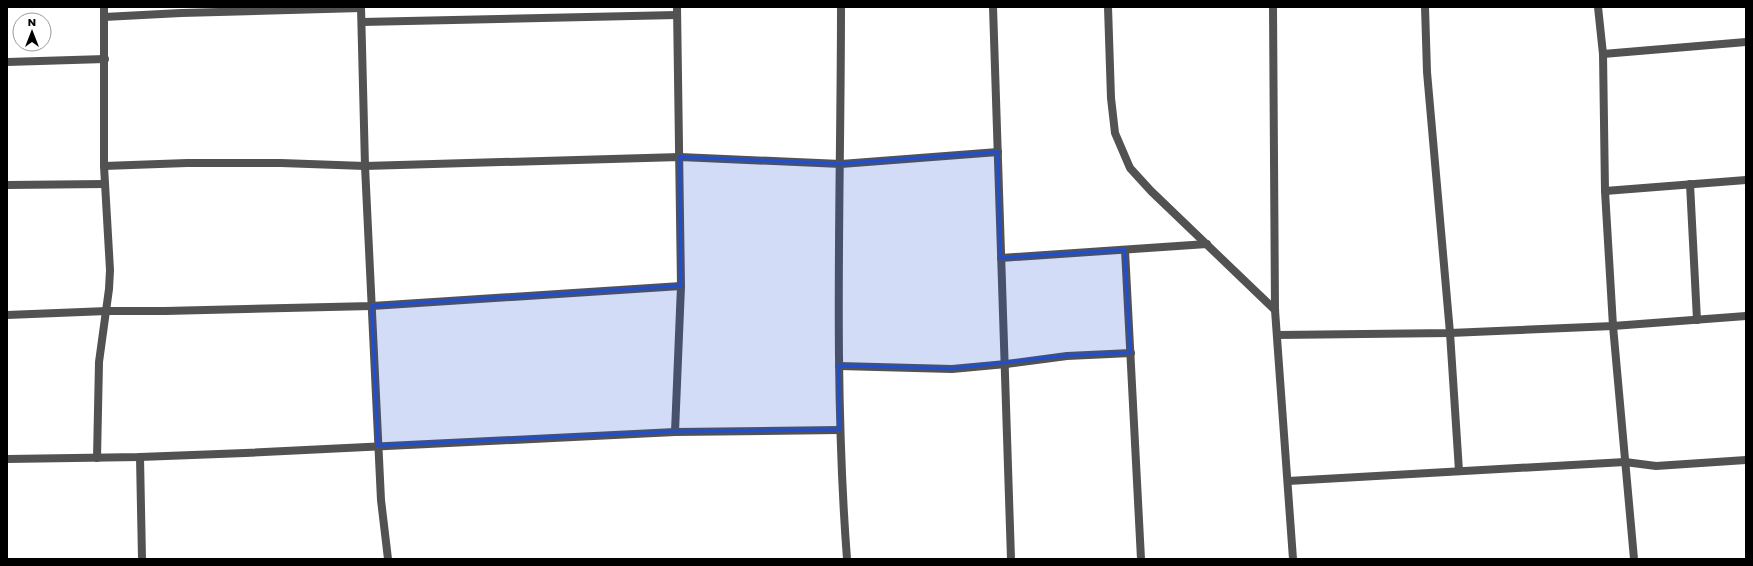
<svg xmlns="http://www.w3.org/2000/svg" width="1753" height="566" font-family="Poppins,sans-serif">
  <style>
    .lines { fill: none; stroke-linecap: round; stroke-linejoin: round }
    .street { stroke: #525252; stroke-width: 8 }
    .marked { fill: #1d4ed8; fill-opacity: 0.2; stroke: #1d4ed8; stroke-width: 3; stroke-linejoin: round }
  </style>
  <rect width="100%" height="100%" fill="#fff"/>
  <g class="lines">
    <!-- street -->
    <g class="street">
      <polyline points="361,7 365,166 381,500 388,559"/>
      <path d="M841 7C841 190 833 376 847 559"/>
      <polyline points="993,7 1011,559"/>
      <polyline points="1108,7 1111,98 1115,133 1130,168 1151,191 1275,310"/>
      <polyline points="1273,7 1275,310 1293,559"/>
      <polyline points="1425,7 1427,72 1450,333 1459,471"/>
      <polyline points="1598,7 1603,54 1605,191 1613,326 1634,559"/>
      <polyline points="104,17 181,13 361,8"/>
      <polyline points="362,22 677,15"/>
      <polyline points="1603,54 1746,42"/>
      <polyline points="7,62 105,59"/>
      <polyline points="104,166 187,163 281,163 365,166 680,157 841,164 998,152"/>
      <polyline points="1690,184 1697,320"/>
      <polyline points="7,185 105,184"/>
      <polyline points="1605,191 1746,180"/>
      <polyline points="1125,250 1141,559"/>
      <polyline points="1001,258 1207,244"/>
      <polyline points="7,315 107,311 165,311 372,306 681,286"/>
      <polyline points="1277,335 1450,333 1613,326 1746,316"/>
      <polyline points="839,366 952,369 1006,364 1067,356 1131,353"/>
      <polyline points="675,432 681,286 677,7"/>
      <polyline points="140,457 142,559"/>
      <polyline points="97,458 99,362 109,289 110,270 104,166 104,7"/>
      <polyline points="7,459 140,457 245,453 675,432 840,430"/>
      <polyline points="1288,481 1625,462 1656,466 1746,460"/>
    </g>
  </g>
  <!-- marked area -->
  <path class="marked" d="M998 152 1001 258 1125 250 1131 353 1067 356 952 369 839 366 840 430 675 432 378 446 372 306 681 286 680 157 841 164Z"/>
  <!-- border -->
  <rect width="1753" height="566" fill="none" stroke="#000000" stroke-width="16"/>
  <!-- north arrow -->
  <g transform="translate(32 32)"><circle r="19" fill="#ffffff" stroke="#999999"/>
  <path d="M0-3L7 15L0 10L-7 15Z" fill="#000000"/>
  <text y="-6" font-size="11" font-weight="bold" text-anchor="middle" fill="#000000">N</text>
  </g>
</svg>
